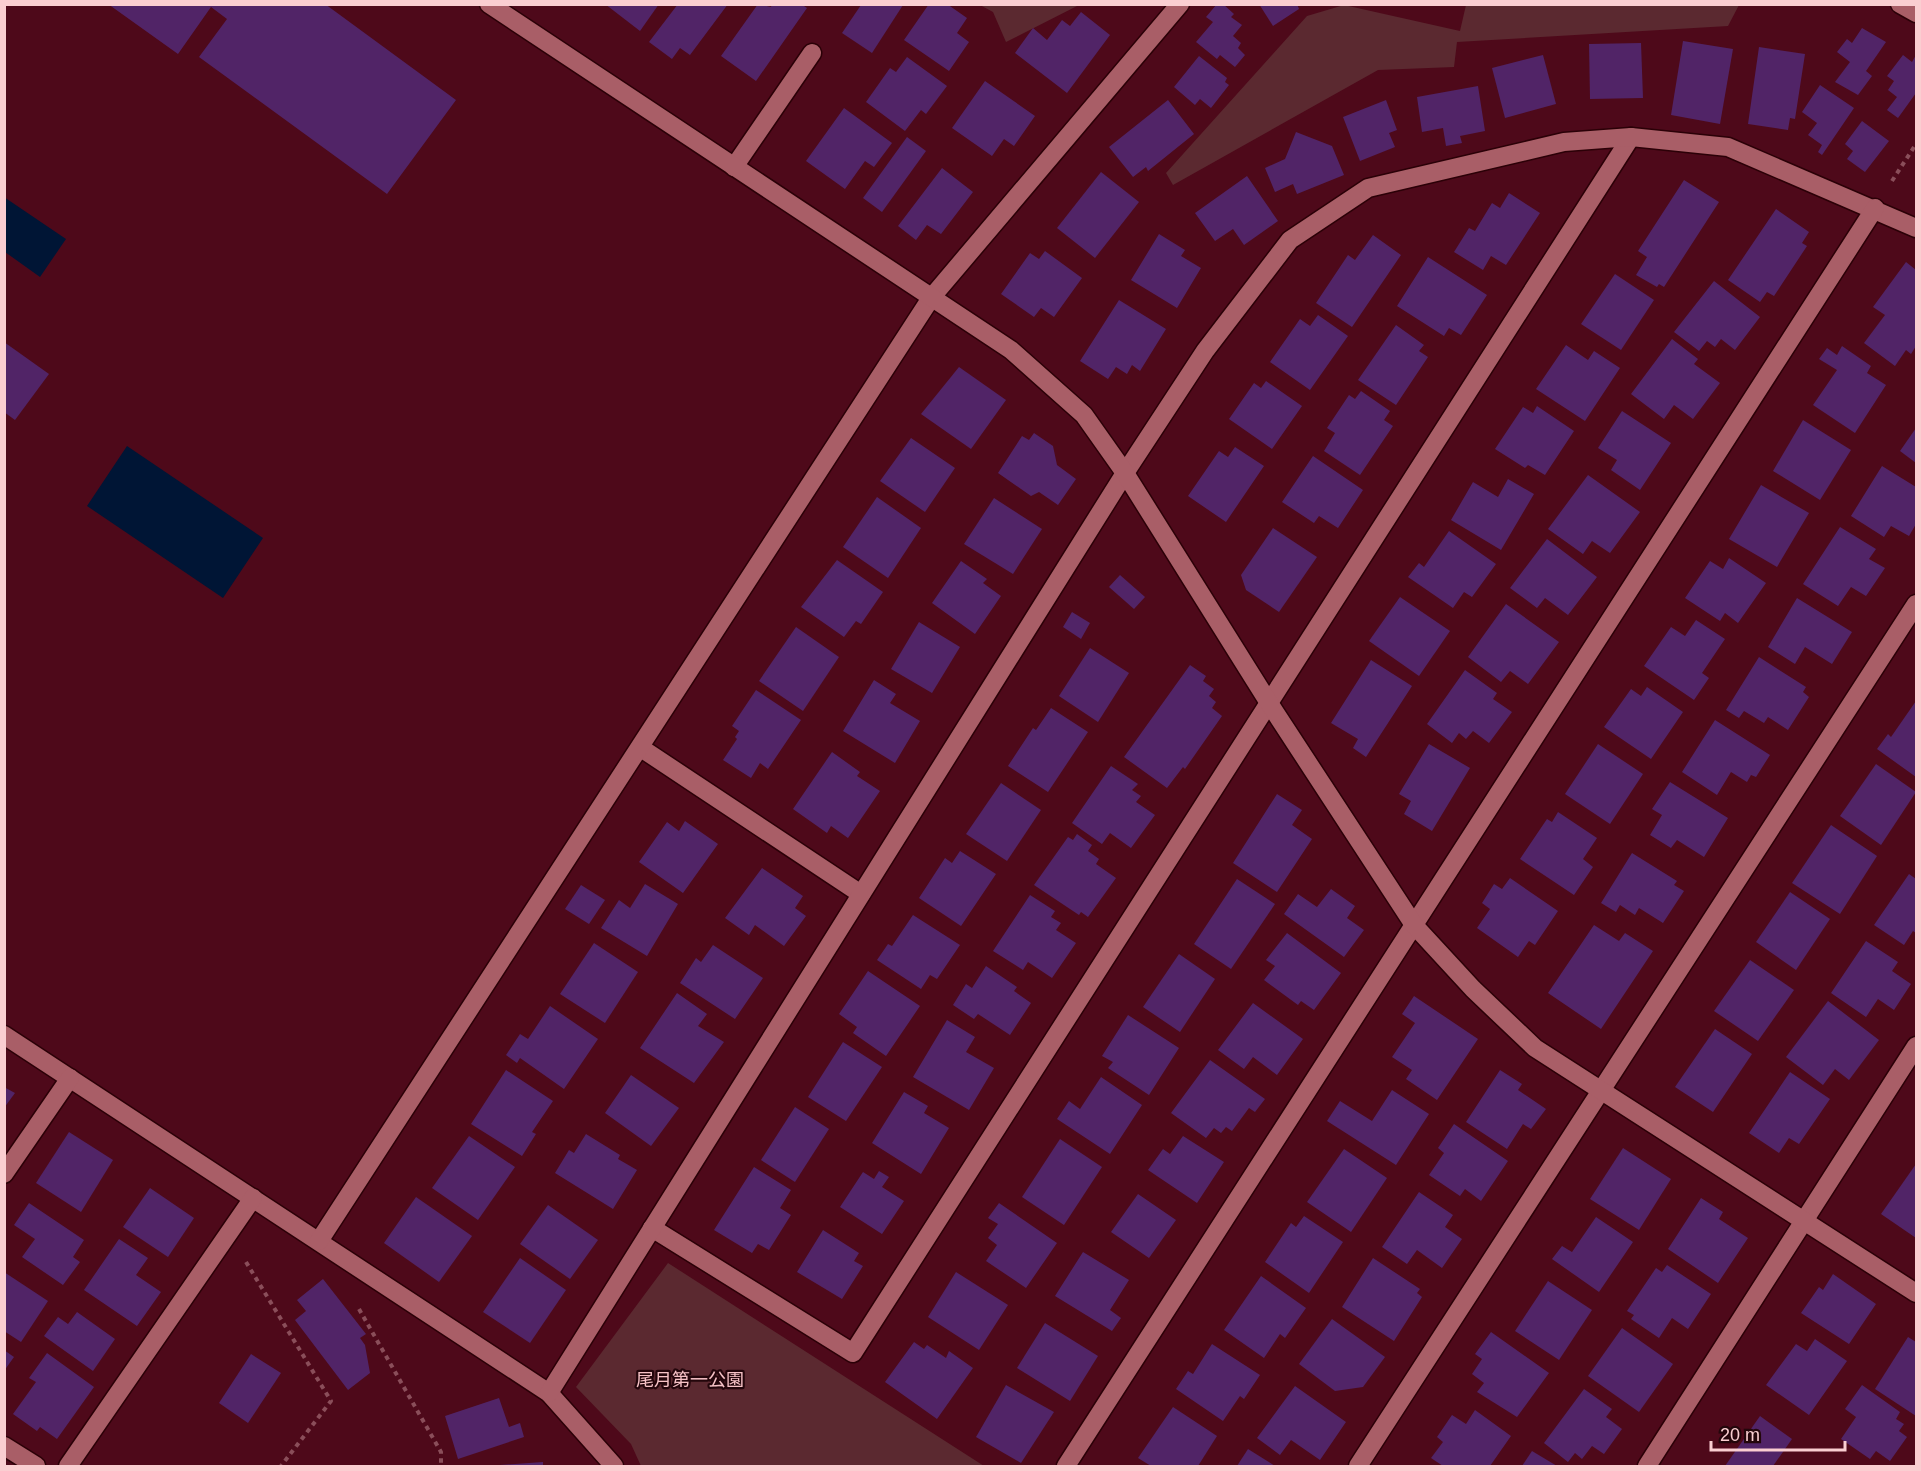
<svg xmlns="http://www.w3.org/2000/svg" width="1921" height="1471" font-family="Arial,'Noto Sans JP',sans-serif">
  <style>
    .green { fill: #5b2930 }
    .water { fill: #001535 }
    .building { fill: #512467 }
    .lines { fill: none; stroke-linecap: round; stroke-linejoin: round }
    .service-casing { stroke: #2b0007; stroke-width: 21 }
    .minor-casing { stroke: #2b0007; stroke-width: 21 }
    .tertiary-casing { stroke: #2b0007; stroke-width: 21 }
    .path { stroke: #8a4e5a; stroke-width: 4; stroke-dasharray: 4.5 4.5; stroke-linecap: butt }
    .service { stroke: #a95e67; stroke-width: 18 }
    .minor { stroke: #a95e67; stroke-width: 18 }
    .tertiary { stroke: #a95e67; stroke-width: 18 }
    .labels { text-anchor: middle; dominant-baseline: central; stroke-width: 4.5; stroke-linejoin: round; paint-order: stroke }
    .park-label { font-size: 18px; fill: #f6c2c6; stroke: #23060b }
  </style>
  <rect width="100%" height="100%" fill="#4e091a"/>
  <!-- green -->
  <g class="green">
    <polygon points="980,5 1079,5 1006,42 993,12"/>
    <polygon points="1344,5 1460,31 1466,5 1739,5 1728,26 1457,42 1454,67 1378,70 1173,185 1166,173 1307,16"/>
    <polygon points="668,1263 984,1466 641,1466 631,1444 576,1387"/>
  </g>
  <!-- water -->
  <g class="water">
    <polygon points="4,197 66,239 40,277 5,252"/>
    <polygon points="127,446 263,538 223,598 87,506"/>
  </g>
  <!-- building -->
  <g class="building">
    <polygon points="108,4 325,4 456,100 387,194 199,57 227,19 211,7 178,54"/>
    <polygon points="605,4 659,4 640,31"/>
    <polygon points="678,4 728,4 690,55 680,48 672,59 649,42"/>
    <polygon points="758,4 771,7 772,4 801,4 807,8 756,81 721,56"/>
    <polygon points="929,4 947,4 967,18 957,33 969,42 949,71 904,40"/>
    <polygon points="1217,4 1223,4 1234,14 1231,17 1242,25 1233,36 1241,43 1238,48 1245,55 1235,67 1220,55 1217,59 1196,42 1213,22 1206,17"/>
    <polygon points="1259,4 1297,4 1299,9 1273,26"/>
    <polygon points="861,5 903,5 872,53 842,33"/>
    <polygon points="1081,12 1110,35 1067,93 1015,53 1033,28 1047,40 1062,20 1070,26"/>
    <polygon points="1862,28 1886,42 1866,71 1872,76 1858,95 1835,82 1850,62 1837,52 1847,39 1852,43"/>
    <polygon points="1683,41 1733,49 1720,124 1671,115"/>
    <polygon points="1641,43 1643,98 1590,99 1589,44"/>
    <polygon points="1759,47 1805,54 1795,119 1790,118 1788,130 1748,124"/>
    <polygon points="1543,55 1556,104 1505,118 1492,68"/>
    <polygon points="1903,55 1912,62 1916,55 1916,93 1898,118 1887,110 1897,97 1888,90 1894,81 1887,76"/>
    <polygon points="1199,56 1227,78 1225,82 1229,85 1211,108 1200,99 1195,105 1174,87"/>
    <polygon points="907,57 947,86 926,114 921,110 905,131 866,102 890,68 896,72"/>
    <polygon points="985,81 1035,116 1014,146 1004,139 992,156 952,128"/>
    <polygon points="1820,85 1854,108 1822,155 1818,152 1822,145 1808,135 1817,123 1802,112"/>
    <polygon points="1478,86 1485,131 1460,136 1462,143 1446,146 1443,128 1422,132 1417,97"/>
    <polygon points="1168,100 1194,134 1148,171 1146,167 1133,177 1109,147"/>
    <polygon points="1386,100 1397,130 1389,133 1395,147 1360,161 1343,117"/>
    <polygon points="844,108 892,143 874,167 865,161 845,189 806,161"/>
    <polygon points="1862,121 1889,141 1865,172 1847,159 1853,151 1845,144"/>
    <polygon points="1296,132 1332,146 1344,175 1297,194 1293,184 1275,192 1265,168 1285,159"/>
    <polygon points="907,137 926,151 882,212 863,198"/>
    <polygon points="942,168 973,192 941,234 927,225 916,240 898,226"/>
    <polygon points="1101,172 1139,202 1095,258 1057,228"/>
    <polygon points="1247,176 1278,221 1244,245 1233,229 1215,241 1195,213"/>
    <polygon points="1684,180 1719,202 1664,287 1659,284 1657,287 1636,275 1647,257 1638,251"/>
    <polygon points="1509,193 1540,213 1506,265 1491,256 1483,270 1454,252 1469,228 1475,231 1492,203 1500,208"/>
    <polygon points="1776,209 1809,232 1802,243 1807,246 1774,296 1767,292 1760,302 1728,280"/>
    <polygon points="1159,234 1185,250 1181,256 1201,268 1177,308 1131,280"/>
    <polygon points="1373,235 1401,255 1352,327 1316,303 1348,255 1355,260"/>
    <polygon points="1045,251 1082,278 1054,317 1041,308 1034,317 1001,294 1030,253 1039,259"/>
    <polygon points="1428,257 1487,295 1461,335 1449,328 1444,336 1397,306"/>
    <polygon points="1906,262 1916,270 1916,346 1911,354 1906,350 1895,366 1864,343 1885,315 1873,307"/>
    <polygon points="1615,274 1654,300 1621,350 1581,324"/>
    <polygon points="1714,281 1760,317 1735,350 1721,339 1715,347 1707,341 1699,351 1674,332"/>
    <polygon points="1119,300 1166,329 1140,371 1132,365 1127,374 1116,367 1108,379 1080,361"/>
    <polygon points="1318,315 1348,336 1310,390 1270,362 1300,319 1310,326"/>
    <polygon points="1396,325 1424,345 1419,351 1428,357 1396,405 1358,380"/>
    <polygon points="1672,339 1698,359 1694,364 1720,383 1693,419 1674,405 1664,419 1631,394"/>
    <polygon points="4,342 49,374 15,420 4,412"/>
    <polygon points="1566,345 1588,360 1594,351 1620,368 1585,421 1536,389"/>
    <polygon points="1842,346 1871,366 1867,373 1886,385 1855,433 1813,405 1837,370 1819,359 1827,348 1837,355"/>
    <polygon points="959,367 1006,400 971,449 921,414"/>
    <polygon points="1266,381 1302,406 1272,449 1229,419 1254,383 1261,388"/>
    <polygon points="1361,391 1390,411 1384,420 1393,426 1360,475 1324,451 1335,433 1327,428 1349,395 1355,399"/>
    <polygon points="1537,406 1574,431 1545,475 1528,465 1525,468 1495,449 1523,407 1533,413"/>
    <polygon points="1622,411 1671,443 1640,490 1611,470 1617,460 1598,448"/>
    <polygon points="1803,420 1851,450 1820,500 1773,471"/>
    <polygon points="1916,428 1916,463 1900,451"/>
    <polygon points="1034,433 1053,446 1057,465 1076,479 1058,505 1039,492 1031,496 998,473 1022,436 1029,440"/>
    <polygon points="911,438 955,468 925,512 880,481"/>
    <polygon points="1235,447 1264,466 1226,522 1188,496 1219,451 1228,457"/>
    <polygon points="1313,456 1363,490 1338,528 1319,516 1314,523 1282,502"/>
    <polygon points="1882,466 1916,487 1916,524 1909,536 1891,526 1884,537 1851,516"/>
    <polygon points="1588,475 1640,512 1610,553 1592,541 1583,554 1548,529"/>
    <polygon points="1508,479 1534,494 1501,550 1451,520 1473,482 1498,497"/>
    <polygon points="1761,485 1809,513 1777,567 1729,539"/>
    <polygon points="877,497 921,528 888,578 843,547"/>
    <polygon points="994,498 1042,529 1013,574 964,544"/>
    <polygon points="1840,527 1876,549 1869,559 1885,568 1866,596 1851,587 1838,606 1803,584"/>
    <polygon points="1273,528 1317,557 1279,612 1246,590 1241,575"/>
    <polygon points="1449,531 1496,564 1472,597 1464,592 1453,608 1408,577 1419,563 1424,567"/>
    <polygon points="1547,539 1597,577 1568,615 1545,598 1537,608 1510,588"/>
    <polygon points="1729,558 1766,583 1738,623 1725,613 1720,621 1685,598 1710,561 1723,569"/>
    <polygon points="837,560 883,592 861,624 856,621 844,637 801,607"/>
    <polygon points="961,561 987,579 983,583 1001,596 975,634 932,603"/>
    <polygon points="1120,575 1145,597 1134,609 1109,587"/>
    <polygon points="1400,597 1450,631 1419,676 1369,641"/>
    <polygon points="1797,598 1852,632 1832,664 1805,647 1795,664 1768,647"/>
    <polygon points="1506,604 1559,642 1528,684 1510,671 1501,682 1468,657"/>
    <polygon points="1072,612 1090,623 1081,639 1063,627"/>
    <polygon points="1696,620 1725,639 1702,673 1709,678 1694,700 1644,666 1671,627 1685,636"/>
    <polygon points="919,622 960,647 932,693 891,669"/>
    <polygon points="796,627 839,657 803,711 759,681"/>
    <polygon points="1090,648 1129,673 1098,722 1059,696"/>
    <polygon points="1759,657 1806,687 1803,692 1809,697 1788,730 1768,717 1764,723 1744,711 1739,718 1726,710"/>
    <polygon points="1371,660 1412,686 1366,757 1353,748 1358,739 1331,723"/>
    <polygon points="1190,665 1206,676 1203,681 1214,689 1209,696 1216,702 1212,708 1222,716 1185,769 1183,767 1167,788 1124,757"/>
    <polygon points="1465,670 1497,693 1493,699 1512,712 1489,743 1473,731 1466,739 1459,733 1452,743 1427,724"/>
    <polygon points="874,680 896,694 890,703 920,721 895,763 843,731"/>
    <polygon points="1647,687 1683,712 1651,759 1604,727 1631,689 1641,696"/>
    <polygon points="756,690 801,720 768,769 760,763 751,778 723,760 737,739 735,737 739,731 732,726"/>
    <polygon points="1916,701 1916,777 1877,749 1888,734 1891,737"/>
    <polygon points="1051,708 1088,732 1048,792 1008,766 1033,728 1036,730"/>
    <polygon points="1715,720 1770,755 1756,777 1751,775 1747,782 1731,772 1717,795 1682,772"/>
    <polygon points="1429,744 1470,768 1432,831 1404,814 1411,801 1399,794"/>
    <polygon points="1598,744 1643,774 1610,824 1565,794"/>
    <polygon points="832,752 860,772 857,776 880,791 848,838 831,826 827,833 793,809"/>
    <polygon points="1876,764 1916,792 1881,845 1840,816"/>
    <polygon points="1111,766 1138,784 1132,790 1141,796 1136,802 1155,815 1131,848 1110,833 1102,844 1072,823"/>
    <polygon points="1670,782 1728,818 1704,857 1677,840 1671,848 1650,835 1662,815 1652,809"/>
    <polygon points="1001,783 1041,810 1007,861 966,834"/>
    <polygon points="1277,794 1302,810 1292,825 1312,839 1277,892 1233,863"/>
    <polygon points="1558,812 1597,838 1583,859 1593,867 1574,895 1520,859 1547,819 1552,822"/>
    <polygon points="685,821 718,844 683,893 639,862 667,822 679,831"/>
    <polygon points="1831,825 1877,856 1840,914 1792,883"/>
    <polygon points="1077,834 1092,845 1088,851 1099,859 1096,864 1116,878 1088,917 1081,912 1079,915 1034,885 1068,837 1073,840"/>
    <polygon points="960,851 996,874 961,926 919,898 945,858 952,863"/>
    <polygon points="1632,853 1677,881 1674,885 1684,891 1663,923 1639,908 1635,915 1620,905 1616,912 1601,903"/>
    <polygon points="762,868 803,896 795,908 806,916 784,946 755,925 749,935 725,918"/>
    <polygon points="1909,874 1916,879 1916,933 1913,931 1904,945 1874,925"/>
    <polygon points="1510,878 1558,911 1535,945 1529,941 1518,957 1477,928 1490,909 1482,903 1494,884 1502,889"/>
    <polygon points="1237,879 1275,904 1231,969 1194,944"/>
    <polygon points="645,884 678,904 647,956 601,928 619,900 630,908"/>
    <polygon points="581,885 605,900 589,924 565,909"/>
    <polygon points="1331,889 1355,906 1347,918 1364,930 1344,957 1284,914 1298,894 1317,907"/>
    <polygon points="1790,892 1830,919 1796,970 1756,942"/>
    <polygon points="1030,895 1055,911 1051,917 1061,923 1056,930 1076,943 1052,978 1028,962 1023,970 993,951"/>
    <polygon points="913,915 960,945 937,979 930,975 921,989 877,960 888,944 892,946"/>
    <polygon points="1594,925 1619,941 1625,933 1653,951 1601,1029 1548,993"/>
    <polygon points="1287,933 1341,973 1314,1010 1301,1001 1298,1005 1264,980 1275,966 1266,960"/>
    <polygon points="1866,941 1898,962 1892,971 1911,984 1894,1010 1878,999 1866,1017 1831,993"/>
    <polygon points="594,943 638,972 605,1023 560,994"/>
    <polygon points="713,945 763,978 735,1019 680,983 696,958 701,962"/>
    <polygon points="1179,954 1215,979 1180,1032 1143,1007"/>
    <polygon points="1750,960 1794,990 1758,1041 1714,1011"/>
    <polygon points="986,966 1017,987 1014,991 1031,1003 1010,1035 978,1014 974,1019 953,1005 966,984 972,988"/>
    <polygon points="868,971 920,1006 886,1056 853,1033 857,1027 839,1014"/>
    <polygon points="677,993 707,1014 698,1026 724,1042 694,1083 640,1048"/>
    <polygon points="1414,996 1478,1039 1437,1100 1406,1079 1412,1070 1392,1057 1415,1023 1402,1014"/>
    <polygon points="1828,1001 1879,1040 1849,1080 1835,1069 1823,1085 1786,1057"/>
    <polygon points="1253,1003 1303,1039 1277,1075 1253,1057 1244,1069 1218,1050"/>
    <polygon points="550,1006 598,1039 564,1089 520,1058 517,1063 506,1055 520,1034 528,1039"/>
    <polygon points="1128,1015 1179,1048 1149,1095 1108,1068 1113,1062 1102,1056"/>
    <polygon points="947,1020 975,1037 966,1052 994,1068 969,1110 913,1077"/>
    <polygon points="1715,1029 1752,1054 1713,1112 1675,1087"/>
    <polygon points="843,1042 882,1067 846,1121 808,1097"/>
    <polygon points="1210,1060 1265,1099 1255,1112 1249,1108 1232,1131 1226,1127 1221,1133 1214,1128 1206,1138 1171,1113"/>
    <polygon points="506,1070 553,1101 532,1132 536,1134 522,1156 471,1124"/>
    <polygon points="1500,1070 1522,1084 1518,1090 1546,1109 1531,1129 1523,1124 1507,1149 1466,1122"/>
    <polygon points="1790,1072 1830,1099 1799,1144 1789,1138 1779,1153 1749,1133"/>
    <polygon points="631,1075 679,1108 651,1146 605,1113"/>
    <polygon points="1101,1077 1142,1105 1110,1154 1057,1119 1069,1101 1080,1109"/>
    <polygon points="4,1087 15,1093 4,1108"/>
    <polygon points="1392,1090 1429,1114 1396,1165 1327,1121 1340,1101 1372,1121"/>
    <polygon points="904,1092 928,1106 924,1113 949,1128 921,1174 872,1143"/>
    <polygon points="795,1107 829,1129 795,1182 761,1160"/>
    <polygon points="1454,1124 1508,1161 1481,1201 1465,1189 1460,1196 1429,1175 1444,1153 1438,1148"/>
    <polygon points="69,1132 113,1160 81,1212 36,1183"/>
    <polygon points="586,1134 620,1155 618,1159 637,1170 613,1209 555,1173 569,1150 574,1153"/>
    <polygon points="469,1136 515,1167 478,1220 432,1188"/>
    <polygon points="1183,1136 1224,1162 1197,1203 1148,1170 1163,1149 1170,1154"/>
    <polygon points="1060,1139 1102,1167 1064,1225 1022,1197"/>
    <polygon points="1623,1148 1671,1179 1639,1230 1590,1199"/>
    <polygon points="1344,1149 1387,1178 1351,1232 1307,1202"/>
    <polygon points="1916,1164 1916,1238 1881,1214"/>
    <polygon points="754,1167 791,1190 780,1208 791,1215 769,1250 758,1244 752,1253 714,1230"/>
    <polygon points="879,1171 889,1177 882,1187 904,1201 882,1234 840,1207 863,1172 874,1179"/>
    <polygon points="150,1188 194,1218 168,1257 123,1227"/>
    <polygon points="1419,1192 1453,1215 1445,1227 1462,1239 1442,1268 1417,1250 1407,1264 1382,1247"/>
    <polygon points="1138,1194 1176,1220 1149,1258 1111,1232"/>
    <polygon points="416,1197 472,1236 439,1282 384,1243"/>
    <polygon points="1701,1198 1723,1212 1719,1219 1748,1238 1718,1283 1668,1249"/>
    <polygon points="29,1203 84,1240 73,1257 80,1262 63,1285 22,1257 35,1239 14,1225"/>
    <polygon points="999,1203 1057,1243 1026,1288 986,1261 997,1245 988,1238 998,1224 988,1218"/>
    <polygon points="548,1205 598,1240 570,1279 520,1244"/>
    <polygon points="1304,1216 1343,1242 1309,1293 1265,1262 1291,1223 1296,1227"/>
    <polygon points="1596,1217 1633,1242 1599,1292 1552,1259 1562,1246 1572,1252"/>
    <polygon points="823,1230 859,1253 854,1261 863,1266 842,1299 797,1272"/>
    <polygon points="119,1239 148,1258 136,1275 161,1292 137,1326 84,1290"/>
    <polygon points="1083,1252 1129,1280 1110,1310 1121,1318 1112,1331 1055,1296"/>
    <polygon points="520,1258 566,1290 530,1343 483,1312"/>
    <polygon points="1373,1258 1420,1289 1417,1293 1422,1297 1394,1341 1342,1307"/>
    <polygon points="1667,1265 1711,1294 1688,1329 1672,1318 1659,1338 1631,1319 1634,1315 1627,1311 1656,1268 1662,1272"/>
    <polygon points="4,1272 48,1301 21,1342 4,1331"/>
    <polygon points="956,1272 1008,1305 979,1350 928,1317"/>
    <polygon points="1833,1274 1876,1304 1849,1344 1801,1313 1819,1287 1823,1290"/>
    <polygon points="1261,1276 1306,1308 1285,1338 1280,1334 1264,1358 1224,1330"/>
    <polygon points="323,1279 366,1334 360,1338 365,1345 370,1373 348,1390 295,1320 306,1311 297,1300"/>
    <polygon points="1548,1281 1592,1310 1559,1360 1515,1331"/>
    <polygon points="77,1312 115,1339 93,1371 44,1336 58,1317 68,1324"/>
    <polygon points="1332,1319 1385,1357 1363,1387 1335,1391 1299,1364"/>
    <polygon points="1045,1323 1098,1356 1070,1401 1017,1368"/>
    <polygon points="1622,1328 1673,1364 1639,1412 1588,1376"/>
    <polygon points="1491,1332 1549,1373 1517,1417 1477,1392 1484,1383 1472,1374 1482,1359 1475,1354"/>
    <polygon points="1908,1337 1916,1342 1916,1416 1875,1389"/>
    <polygon points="1815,1339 1847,1361 1809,1415 1766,1385 1796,1344 1807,1351"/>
    <polygon points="914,1342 924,1349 927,1345 946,1358 949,1351 973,1368 937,1419 885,1382"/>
    <polygon points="1212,1344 1260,1375 1244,1399 1240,1396 1223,1421 1176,1389 1188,1371 1193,1374"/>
    <polygon points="4,1350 14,1357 4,1371"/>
    <polygon points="47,1353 94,1387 57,1439 40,1427 37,1431 13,1414 36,1382 29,1378"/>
    <polygon points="251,1354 281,1373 248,1423 219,1403"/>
    <polygon points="1006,1385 1054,1412 1021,1463 976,1437"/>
    <polygon points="1862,1385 1900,1412 1896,1419 1904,1424 1899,1431 1907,1437 1890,1461 1876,1451 1870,1459 1841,1439 1856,1417 1845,1409"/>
    <polygon points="1295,1386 1346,1422 1320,1460 1291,1440 1280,1455 1257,1438"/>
    <polygon points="1584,1389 1612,1409 1606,1417 1622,1429 1604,1454 1592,1446 1582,1459 1575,1453 1568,1462 1544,1443"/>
    <polygon points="499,1398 509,1427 520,1423 524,1437 458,1459 445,1416"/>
    <polygon points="1173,1407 1217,1436 1198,1466 1151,1466 1138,1458"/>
    <polygon points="1475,1410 1511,1436 1490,1466 1443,1466 1431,1458 1443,1442 1437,1437 1452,1415 1466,1424"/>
    <polygon points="1760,1416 1792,1439 1773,1466 1725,1466"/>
    <polygon points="1248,1449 1275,1466 1237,1466"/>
    <polygon points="1532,1451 1557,1466 1522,1466"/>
    <polygon points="543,1462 543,1466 500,1466 500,1465"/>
  </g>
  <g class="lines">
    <!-- service casing -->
    <g class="service-casing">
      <polyline id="service" points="734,167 812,53"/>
    </g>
    <!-- minor casing -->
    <g class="minor-casing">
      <g id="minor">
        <polyline points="1900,4 1916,13"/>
        <polyline points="641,748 861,894"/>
        <polyline points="4,1035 549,1393 614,1466"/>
        <polyline points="4,1174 70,1078"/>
        <polyline points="652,1228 853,1353 1631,137"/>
        <polyline points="319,1241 931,298 1180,4"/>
        <polyline points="549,1393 1125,473 1205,351 1290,240 1368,188 1564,142 1631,137 1728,147 1916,228"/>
        <polyline points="4,1446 36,1466"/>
        <polyline points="68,1466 253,1198"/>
        <polyline points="1066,1466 1875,208"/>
        <polyline points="1358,1466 1916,604"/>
        <polyline points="1647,1466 1916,1046"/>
      </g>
    </g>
    <!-- tertiary casing -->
    <g class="tertiary-casing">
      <polyline id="tertiary" points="489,4 1011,350 1084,415 1125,473 1269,703 1414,925 1473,989 1535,1048 1916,1293"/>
    </g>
    <!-- path -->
    <g class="path">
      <polyline points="1892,181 1916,144"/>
      <polyline points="246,1262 331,1401 281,1466"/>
      <polyline points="359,1309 441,1452 441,1466"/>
    </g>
    <!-- service -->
    <use href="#service" class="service"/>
    <!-- minor -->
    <use href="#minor" class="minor"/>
    <!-- tertiary -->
    <use href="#tertiary" class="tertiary"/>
  </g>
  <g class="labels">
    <!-- park labels -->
    <g class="park-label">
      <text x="690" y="1380">尾月第一公園</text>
    </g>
  </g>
  <!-- border -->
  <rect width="1921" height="1471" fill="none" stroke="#faced1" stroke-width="12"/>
  <!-- scale -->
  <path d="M1711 1441v9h134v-9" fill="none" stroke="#faced1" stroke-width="3"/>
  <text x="1720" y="1441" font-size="18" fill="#faced1" stroke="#23060b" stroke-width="4.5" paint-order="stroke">20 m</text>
</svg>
